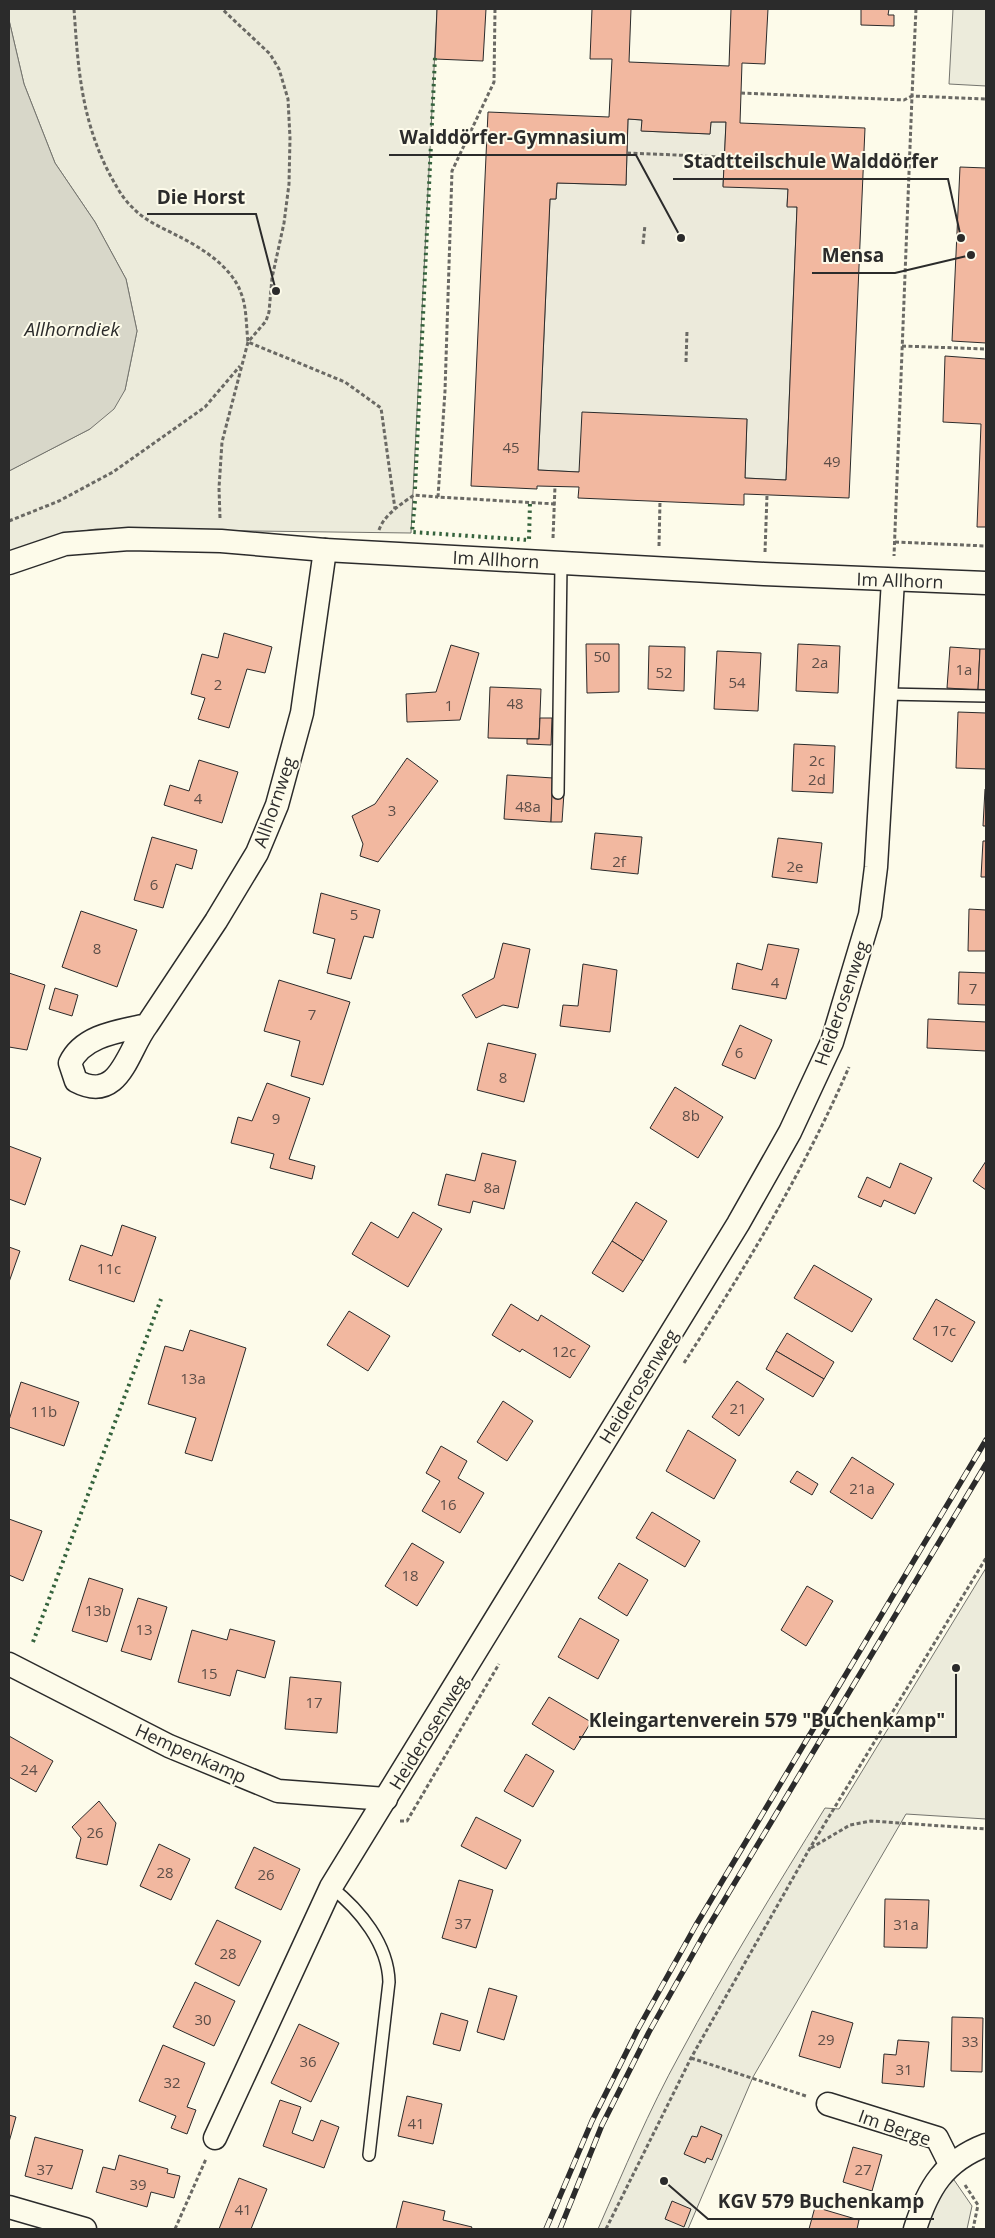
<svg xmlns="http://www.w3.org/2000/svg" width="995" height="2238" font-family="'Open Sans',sans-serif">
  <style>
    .green { fill: #ecebdb; stroke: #74746e }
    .parking { fill: #eceadb; stroke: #74746e }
    .water { fill: #d8d7c9; stroke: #74746e }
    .building { fill: #f2b8a0; stroke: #2b2b2b; fill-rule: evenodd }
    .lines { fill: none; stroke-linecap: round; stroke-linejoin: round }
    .lane-casing { stroke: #2b2b2b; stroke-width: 14 }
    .street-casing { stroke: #2b2b2b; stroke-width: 25 }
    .path { stroke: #6a6964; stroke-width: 3; stroke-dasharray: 4 2.5; stroke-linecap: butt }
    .lane { stroke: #fdfbea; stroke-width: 11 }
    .street { stroke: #fdfbea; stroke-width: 22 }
    .rail-casing { stroke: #2b2b2b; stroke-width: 5.5 }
    .rail { stroke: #fdfbea; stroke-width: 4; stroke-dasharray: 11; stroke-linecap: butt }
    .hedge { stroke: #34623c; stroke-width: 4; stroke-dasharray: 2.5 4; stroke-linecap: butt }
    .labels { text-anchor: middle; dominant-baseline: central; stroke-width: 4; stroke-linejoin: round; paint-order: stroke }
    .number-label { font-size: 15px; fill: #5d4e48 }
    .street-label { font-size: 18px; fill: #2b2b2b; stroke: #fdfbea }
    .water-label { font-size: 19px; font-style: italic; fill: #2b2b2b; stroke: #fdfbea }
    .leader { fill: none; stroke: #2b2b2b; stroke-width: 2 }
    .callout-dot { fill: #2b2b2b; stroke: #fdfbea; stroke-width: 2 }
    .callout-label { font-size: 19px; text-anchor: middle; font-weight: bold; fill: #2b2b2b; stroke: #fdfbea; stroke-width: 4; stroke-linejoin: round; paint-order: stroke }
  </style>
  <rect width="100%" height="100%" fill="#fdfbea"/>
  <!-- green -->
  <g class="green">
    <polygon points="9,9 437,9 411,533 96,529 58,535 9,552 9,471 90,429 125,390 137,331 126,279 95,222 55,163 24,84 9,20"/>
    <polygon points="953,9 986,9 986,86 949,84"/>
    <path d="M986 1568V1819L906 1814 753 2077 688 2229H598C624 2170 649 2110 680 2054 725 1970 775 1889 825 1808L839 1809Z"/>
    <polygon points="952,2177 972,2206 967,2229 923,2229 930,2207"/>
  </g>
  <!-- parking -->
  <polygon class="parking" points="628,119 642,120 642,131 710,134 711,122 726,122 723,186 788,189 787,206 797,207 786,480 745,478 747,419 579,472 538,470 550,199 556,199 557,183 626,185"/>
  <!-- water -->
  <polygon class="water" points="9,20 24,84 55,163 95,222 126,279 137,331 125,390 114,409 90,429 9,471"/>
  <!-- building -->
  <g class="building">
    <polygon points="437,9 486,9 483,61 435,59"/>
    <path d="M592 9H631L629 62 729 66 731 9H768L765 64 742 63 740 123 865 128 849 498 744 494V505L578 498 579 487 537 486V489L471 486 488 112 609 117 612 59H590ZM628 119 642 120 641 131 710 134 711 122H726L723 187 788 189 787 207H797L786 480 745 478 747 419 582 412 579 472 538 470 550 199H556L557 183 626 185Z"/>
    <polygon points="861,9 889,9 888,15 894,15 894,26 861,25"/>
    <polygon points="960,167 986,168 986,343 952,341"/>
    <polygon points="945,356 986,359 986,527 977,527 981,424 943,422"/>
    <polygon points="224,633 272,647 265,673 247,669 229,728 198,719 205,698 191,694 202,654 218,658"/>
    <polygon points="586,644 619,644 619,692 587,693"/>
    <polygon points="798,644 840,646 838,693 796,691"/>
    <polygon points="451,645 479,653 460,720 407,722 406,694 436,692"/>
    <polygon points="649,646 685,647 684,691 648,689"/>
    <polygon points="950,647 980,649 978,690 947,688"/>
    <polygon points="980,649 986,649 986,690 978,690"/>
    <polygon points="717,651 761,653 758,711 714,709"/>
    <polygon points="490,687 541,689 539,739 488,738"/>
    <polygon points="958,712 986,713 986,769 956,768"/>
    <polygon points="540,718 552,718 551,745 527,744 527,739 539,739"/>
    <polygon points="794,744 835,746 833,793 792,791"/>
    <polygon points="407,758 438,781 378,862 360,856 363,844 352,816 375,804"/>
    <polygon points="199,760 238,772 222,823 164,805 170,785 189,791"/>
    <polygon points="507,775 553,778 551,822 504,819"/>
    <polygon points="985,789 986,789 986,826 983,826"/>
    <polygon points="552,793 564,793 562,822 551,822"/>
    <polygon points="595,833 642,837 638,874 591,869"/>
    <polygon points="152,837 197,850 192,869 176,864 163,908 134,900"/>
    <polygon points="778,838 822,843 817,883 772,877"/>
    <polygon points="983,841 986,841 986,877 981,877"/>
    <polygon points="321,893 380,910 373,938 364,936 351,979 327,973 335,939 313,933"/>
    <polygon points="969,909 986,910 986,951 968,951"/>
    <polygon points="81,911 137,930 117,987 62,967"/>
    <polygon points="503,943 530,949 518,1008 503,1005 476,1018 462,995 494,978"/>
    <polygon points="768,944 799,949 786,999 732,989 737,963 762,970"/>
    <polygon points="583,964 617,970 610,1032 560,1026 563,1005 578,1006"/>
    <polygon points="959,972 986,973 986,1005 958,1004"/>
    <polygon points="9,973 45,985 27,1050 9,1047"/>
    <polygon points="279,980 350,1002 323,1085 291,1076 300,1041 264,1031"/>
    <polygon points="55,988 78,995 72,1016 49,1009"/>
    <polygon points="928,1019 986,1022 986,1051 927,1048"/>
    <polygon points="740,1025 772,1040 755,1079 722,1065"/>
    <polygon points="488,1043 536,1054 524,1102 477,1090"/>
    <polygon points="267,1083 310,1098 289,1159 315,1166 312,1179 270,1168 274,1154 231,1143 238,1117 252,1121"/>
    <polygon points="675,1087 723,1117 698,1158 650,1128"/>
    <polygon points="9,1146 41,1158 25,1205 9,1199"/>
    <polygon points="482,1153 516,1161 504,1209 473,1201 470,1213 438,1205 446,1174 475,1181"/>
    <polygon points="986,1161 986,1190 973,1181"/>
    <polygon points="900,1163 932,1178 915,1214 884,1200 881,1207 858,1197 867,1177 890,1188"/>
    <polygon points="636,1202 667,1221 643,1261 612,1241"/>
    <polygon points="413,1212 442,1229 408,1287 352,1254 371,1222 398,1238"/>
    <polygon points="122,1225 156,1237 134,1302 69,1280 81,1245 112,1256"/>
    <polygon points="612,1241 643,1261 623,1292 592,1273"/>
    <polygon points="9,1247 20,1251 9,1282"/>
    <polygon points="814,1265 872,1299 852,1332 794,1298"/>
    <polygon points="936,1299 975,1322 952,1362 913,1339"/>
    <polygon points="511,1304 538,1321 541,1315 590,1346 570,1378 522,1349 520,1352 492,1335"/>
    <polygon points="349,1311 390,1336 368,1371 327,1345"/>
    <polygon points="190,1330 246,1348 212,1461 185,1453 196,1418 148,1404 165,1346 183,1351"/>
    <polygon points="787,1333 834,1362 824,1379 776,1351"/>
    <polygon points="776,1351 824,1379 813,1397 766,1369"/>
    <polygon points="737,1381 764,1399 739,1436 712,1417"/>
    <polygon points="21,1382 79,1402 64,1446 9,1427 9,1420"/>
    <polygon points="503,1401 533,1421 507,1461 477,1442"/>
    <polygon points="688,1430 736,1460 714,1499 666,1471"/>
    <polygon points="441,1446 467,1461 458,1478 484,1493 460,1533 422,1511 440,1481 426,1473"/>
    <polygon points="852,1457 894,1484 872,1519 830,1492"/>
    <polygon points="797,1471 818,1484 812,1495 790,1482"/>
    <polygon points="652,1512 700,1541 685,1567 636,1538"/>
    <polygon points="9,1519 42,1531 23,1581 9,1575"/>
    <polygon points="412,1543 444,1562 417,1606 385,1586"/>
    <polygon points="619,1563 648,1580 627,1616 598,1598"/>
    <polygon points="89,1578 123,1589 107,1642 72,1631"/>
    <polygon points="807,1586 833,1601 806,1646 781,1630"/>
    <polygon points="138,1598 167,1607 151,1660 121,1651"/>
    <polygon points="580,1618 619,1640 598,1679 558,1657"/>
    <polygon points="230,1629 275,1641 265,1678 237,1670 230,1696 178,1682 192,1630 227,1640"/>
    <polygon points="290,1677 341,1682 337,1733 285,1729"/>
    <polygon points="549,1697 591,1722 574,1750 532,1724"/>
    <polygon points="9,1736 53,1761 36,1792 9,1777"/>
    <polygon points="526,1754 554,1771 533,1807 504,1791"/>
    <polygon points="99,1801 116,1823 107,1865 76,1858 81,1838 72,1827"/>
    <polygon points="476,1817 521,1840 506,1869 461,1846"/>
    <polygon points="159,1844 190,1859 171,1900 140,1886"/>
    <polygon points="254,1847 300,1869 281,1910 235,1888"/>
    <polygon points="459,1880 493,1890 476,1948 442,1938"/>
    <polygon points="885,1899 929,1900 927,1948 884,1947"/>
    <polygon points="217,1920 261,1941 239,1986 195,1964"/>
    <polygon points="195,1982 235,2001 214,2046 173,2027"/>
    <polygon points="489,1988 517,1996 504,2040 477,2032"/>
    <polygon points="812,2011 853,2023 840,2068 799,2056"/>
    <polygon points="441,2013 468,2021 460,2051 433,2044"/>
    <polygon points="952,2017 983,2018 982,2072 951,2071"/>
    <polygon points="299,2024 339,2043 311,2102 271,2083"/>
    <polygon points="898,2040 929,2042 924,2087 882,2083 884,2054 896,2055"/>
    <polygon points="163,2045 205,2063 187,2107 196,2110 187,2134 171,2128 176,2116 139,2101"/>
    <polygon points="407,2096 442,2104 433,2144 398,2136"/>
    <polygon points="280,2100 301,2107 292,2133 313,2141 321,2120 339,2127 324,2168 263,2146"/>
    <polygon points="9,2115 16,2117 9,2142"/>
    <polygon points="701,2126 722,2135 712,2160 707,2158 705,2163 684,2154 692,2136 697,2137"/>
    <polygon points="35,2137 83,2150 72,2189 25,2176"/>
    <polygon points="853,2147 882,2155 872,2191 843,2182"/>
    <polygon points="119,2155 168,2169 167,2173 180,2176 174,2198 151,2192 147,2207 96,2192 103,2167 115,2170"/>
    <polygon points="239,2178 267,2189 251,2229 219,2229"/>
    <polygon points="403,2201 445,2211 443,2220 472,2227 471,2229 396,2229"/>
    <polygon points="672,2201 691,2209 684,2227 665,2219"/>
    <polygon points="815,2207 859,2220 857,2229 809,2229"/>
  </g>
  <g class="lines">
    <!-- lane casing -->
    <g class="lane-casing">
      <g id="lane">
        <polyline points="886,694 986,696"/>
        <polyline points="558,793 561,563"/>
        <path d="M331 1887C360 1910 388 1944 389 1982L369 2155"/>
      </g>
    </g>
    <!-- street casing -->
    <g class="street-casing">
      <g id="street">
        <polyline points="9,563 65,544 129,539 221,541 325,550 764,574 986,583"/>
        <path d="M147 1025C120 1031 83 1035 70 1063L76 1081C120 1104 127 1051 147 1025L216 921 257 853 277 805 302 713 325 550"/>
        <polyline points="9,1664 169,1746 278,1791 386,1799"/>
        <polyline points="828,2104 937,2138 950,2164"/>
        <polyline points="215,2138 331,1887 738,1224 790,1132 832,1042 870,915 876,867 893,580"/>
        <polyline points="9,2207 85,2229"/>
        <path d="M915 2229C928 2188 944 2161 986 2145"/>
      </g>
    </g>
    <!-- path -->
    <g class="path">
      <path d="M74 9C78 67 81 117 108 171 115 184 122 198 133 208 145 221 163 228 178 236 202 248 232 267 241 293 247 308 246 326 248 342L345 382 381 408 395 509"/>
      <polyline points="495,9 494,82 452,171 445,391 438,497 555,504"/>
      <polyline points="916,9 912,96 986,99"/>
      <polyline points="741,93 904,100 912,96 894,556"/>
      <polyline points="627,153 724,157"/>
      <polyline points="643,244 645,225"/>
      <polyline points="902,346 986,349"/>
      <polyline points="686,362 687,331"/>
      <polyline points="220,518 219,488 222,442 248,342 266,321 269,312 272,278 284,223 289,184 290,138 288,99 279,69 270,54 222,9"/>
      <polyline points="9,521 59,501 113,472 205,407 240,366"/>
      <path d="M379 530C384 515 401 504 414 495L438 497"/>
      <polyline points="553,538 555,486"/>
      <polyline points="895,542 986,546"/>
      <polyline points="659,546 660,501"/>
      <polyline points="765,552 767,495"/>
      <path d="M684 1363C745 1268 804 1171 849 1067"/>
      <polyline points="400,1821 407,1821 499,1664"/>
      <polyline points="811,1848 850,1825 871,1821 986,1829"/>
      <polyline points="691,2058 806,2096"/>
      <polyline points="965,2185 978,2205 973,2229"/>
      <polyline points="175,2229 206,2159"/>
      <polyline points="606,2229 691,2058 810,1848 986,1558"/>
    </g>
    <!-- lane -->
    <use href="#lane" class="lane"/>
    <!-- street -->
    <use href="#street" class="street"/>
    <!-- rail casing -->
    <g class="rail-casing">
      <g id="rail">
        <polyline points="546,2229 592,2121 638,2029 696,1925 986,1440"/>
        <polyline points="560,2229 602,2125 649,2032 707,1929 986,1464"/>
      </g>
    </g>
    <!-- rail -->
    <use href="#rail" class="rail"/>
    <!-- hedge -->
    <g class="hedge">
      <polyline points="415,489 435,57"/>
      <polyline points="415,501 412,532 529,540 530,502"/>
      <polyline points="33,1642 161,1299"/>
    </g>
  </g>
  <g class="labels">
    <!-- number labels -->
    <g class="number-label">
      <text x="511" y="447">45</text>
      <text x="832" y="461">49</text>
      <text x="602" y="656">50</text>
      <text x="820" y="662">2a</text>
      <text x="964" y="669">1a</text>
      <text x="664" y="672">52</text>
      <text x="737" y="682">54</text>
      <text x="218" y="684">2</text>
      <text x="515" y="703">48</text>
      <text x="449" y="705">1</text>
      <text x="817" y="760">2c</text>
      <text x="817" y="779">2d</text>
      <text x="198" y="798">4</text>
      <text x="528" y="806">48a</text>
      <text x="392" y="810">3</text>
      <text x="619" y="861">2f</text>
      <text x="795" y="866">2e</text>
      <text x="154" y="884">6</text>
      <text x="354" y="914">5</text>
      <text x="97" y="948">8</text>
      <text x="775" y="982">4</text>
      <text x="973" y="988">7</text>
      <text x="312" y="1014">7</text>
      <text x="739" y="1052">6</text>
      <text x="503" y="1077">8</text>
      <text x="691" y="1115">8b</text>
      <text x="276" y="1118">9</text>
      <text x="492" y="1187">8a</text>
      <text x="109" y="1268">11c</text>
      <text x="944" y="1330">17c</text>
      <text x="564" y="1351">12c</text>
      <text x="193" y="1378">13a</text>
      <text x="738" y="1408">21</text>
      <text x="44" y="1411">11b</text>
      <text x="862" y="1488">21a</text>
      <text x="448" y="1504">16</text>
      <text x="410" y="1575">18</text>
      <text x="98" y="1610">13b</text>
      <text x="144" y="1629">13</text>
      <text x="209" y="1673">15</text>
      <text x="314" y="1702">17</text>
      <text x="29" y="1769">24</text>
      <text x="95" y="1832">26</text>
      <text x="165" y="1872">28</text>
      <text x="266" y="1874">26</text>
      <text x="463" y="1923">37</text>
      <text x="906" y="1924">31a</text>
      <text x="228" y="1953">28</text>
      <text x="203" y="2019">30</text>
      <text x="826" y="2039">29</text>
      <text x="970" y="2041">33</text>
      <text x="308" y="2061">36</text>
      <text x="904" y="2069">31</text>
      <text x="172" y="2082">32</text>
      <text x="416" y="2123">41</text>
      <text x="45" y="2169">37</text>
      <text x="863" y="2169">27</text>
      <text x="138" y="2184">39</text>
      <text x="243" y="2209">41</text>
    </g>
    <!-- street labels -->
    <g class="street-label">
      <text transform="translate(496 559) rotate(3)">Im Allhorn</text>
      <text transform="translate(900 580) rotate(2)">Im Allhorn</text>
      <text transform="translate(274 802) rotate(-71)">Allhornweg</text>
      <text transform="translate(841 1003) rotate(-71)">Heiderosenweg</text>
      <text transform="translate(638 1386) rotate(-58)">Heiderosenweg</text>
      <text transform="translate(428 1732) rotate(-58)">Heiderosenweg</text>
      <text transform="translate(191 1753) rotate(24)">Hempenkamp</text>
      <text transform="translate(895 2127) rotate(19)">Im Berge</text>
    </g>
    <!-- water labels -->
    <g class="water-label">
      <text x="72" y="329">Allhorndiek</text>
    </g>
  </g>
  <!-- callouts -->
  <path class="leader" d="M681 238L636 155H389M961 238L948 179H673M276 291L256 214H147M971 255L895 273H812M956 1668L956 1737H579M664 2181L708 2219H934"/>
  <g class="callout-dot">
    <circle cx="681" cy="238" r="5"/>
    <circle cx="961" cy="238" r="5"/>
    <circle cx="276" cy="291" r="5"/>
    <circle cx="971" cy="255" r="5"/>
    <circle cx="956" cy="1668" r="5"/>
    <circle cx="664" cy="2181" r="5"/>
  </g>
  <g class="callout-label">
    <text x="513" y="144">Walddörfer-Gymnasium</text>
    <text x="811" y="168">Stadtteilschule Walddörfer</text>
    <text x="201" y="204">Die Horst</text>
    <text x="853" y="262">Mensa</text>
    <text x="767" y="1727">Kleingartenverein 579 "Buchenkamp"</text>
    <text x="821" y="2208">KGV 579 Buchenkamp</text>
  </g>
  <!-- border -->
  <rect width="995" height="2238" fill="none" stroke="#2b2b2b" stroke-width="20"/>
</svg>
